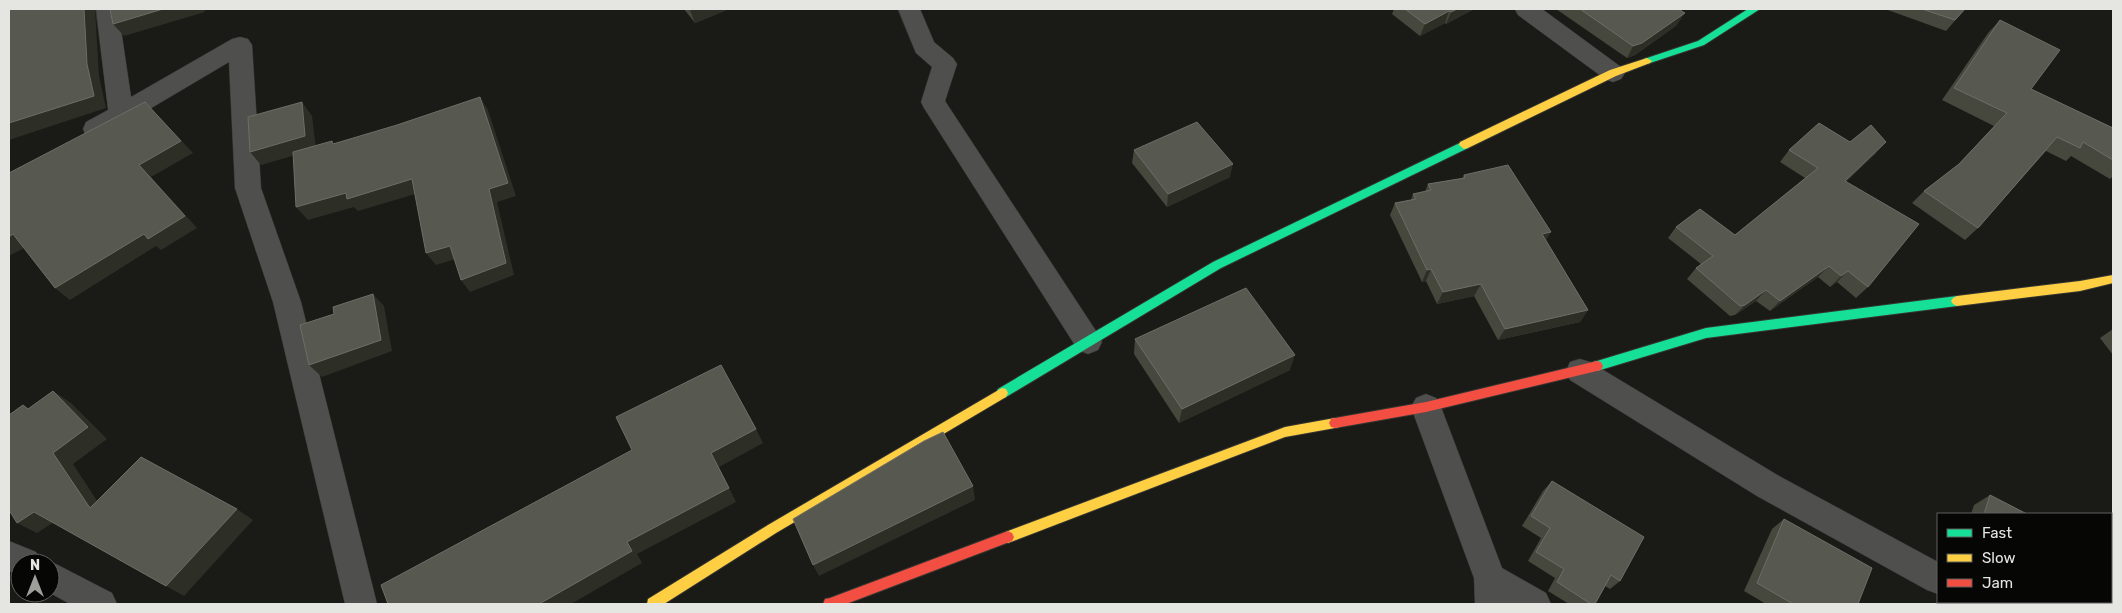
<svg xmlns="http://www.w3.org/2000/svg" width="2122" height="613" font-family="Rubik,sans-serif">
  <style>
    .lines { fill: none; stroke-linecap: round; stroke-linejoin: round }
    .street-casing { stroke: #353632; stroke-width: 1 }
    .fast-casing { stroke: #353632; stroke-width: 2 }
    .slow-casing { stroke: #353632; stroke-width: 2 }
    .jam-casing { stroke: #353632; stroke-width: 2 }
    .street { fill: #4f4f4d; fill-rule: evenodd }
    .fast { fill: #16e098; fill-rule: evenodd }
    .slow { fill: #ffcf43; fill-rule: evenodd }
    .jam { fill: #f24e42; fill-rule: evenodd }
    .wall { fill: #46473d }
    .shaded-wall { fill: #2d2e26 }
    .building { fill: #57584f; stroke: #6d6e66 }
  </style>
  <rect width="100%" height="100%" fill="#1a1b16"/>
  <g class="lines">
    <!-- street casing -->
    <g class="street-casing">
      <g id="street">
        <polygon points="96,9 118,9 131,97 232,39 240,37 248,39 252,45 261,188 301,302 377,604 345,604 273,302 235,188 229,62 104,136 95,138 86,136 83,129 86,122 108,110"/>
        <polygon points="898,9 920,9 934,42 953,58 957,64 945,101 1098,334 1102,342 1098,350 1088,354 1078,350 924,108 921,102 932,67 916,53"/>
        <polygon points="1515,9 1542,9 1621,67 1625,73 1621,79 1613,82 1605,79 1518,15"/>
        <polygon points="1580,359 1590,362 1779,476 1938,562 1938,594 1927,590 1757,496 1570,380 1566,371 1570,362"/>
        <polygon points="1426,394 1436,398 1441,407 1502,568 1546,593 1551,604 1475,604 1474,578 1411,407 1416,398"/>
        <polygon points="9,541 36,552 41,563 20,563 20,576 9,571"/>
        <polygon points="50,561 112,593 117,604 70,604 50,593 50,563 44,563"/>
        <polygon points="1965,602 2000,602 2001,604 1966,604"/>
      </g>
    </g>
    <!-- fast casing -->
    <g class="fast-casing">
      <g id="fast">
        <polygon points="1748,9 1760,9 1704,45 1647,64 1642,61 1644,59 1698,41"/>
        <polygon points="1464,141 1469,145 1468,148 1221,268 1006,397 1002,398 998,397 996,393 998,389 1213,262"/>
        <polygon points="1957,296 1961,298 1963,301 1961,304 1957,306 1706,338 1597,371 1593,370 1591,366 1593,362 1597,361 1706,328"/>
      </g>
    </g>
    <!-- slow casing -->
    <g class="slow-casing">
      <g id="slow">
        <polygon points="1647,58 1652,61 1650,63 1616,76 1468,148 1464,149 1459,145 1460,142 1610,70"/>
        <polygon points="2113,275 2113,283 2080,291 1957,306 1953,304 1951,301 1953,298 1957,296 2080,281"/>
        <polygon points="1002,388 1006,389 1008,393 1006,397 776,533 664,604 647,604 648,599 768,525"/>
        <polygon points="1335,418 1339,419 1341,423 1339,427 1335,428 1285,437 1008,543 1004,541 1002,537 1004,533 1008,531 1285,427"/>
      </g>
    </g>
    <!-- jam casing -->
    <g class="jam-casing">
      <g id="jam">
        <polygon points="1597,361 1601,362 1603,366 1601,370 1597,371 1426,412 1335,428 1331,427 1329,423 1331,419 1335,418 1426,402"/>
        <polygon points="1008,531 1012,533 1014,537 1012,541 846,604 823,604 825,599 830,598"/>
      </g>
    </g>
    <!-- street -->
    <use href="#street" class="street"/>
    <!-- fast -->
    <use href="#fast" class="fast"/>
    <!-- slow -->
    <use href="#slow" class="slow"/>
    <!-- jam -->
    <use href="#jam" class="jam"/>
  </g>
  <!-- wall -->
  <g class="wall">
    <polygon points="684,9 729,9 695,23"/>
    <polygon points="1394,9 1474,9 1446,24 1445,23 1420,36 1392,14"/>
    <polygon points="1556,9 1678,9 1677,25 1635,55 1627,58"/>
    <polygon points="1885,9 1965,9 1946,31"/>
    <polygon points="2000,20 2031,89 2113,128 2113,176 2110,179 2071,156 2066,161 2046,151 1978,228 1965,240 1912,203 1924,191 1956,167 1994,126 1942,100 1988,33"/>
    <polygon points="1850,142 1876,153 1846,182 1868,287 1856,298 1837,282 1830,287 1818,277 1770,311 1756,301 1735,315 1730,316 1687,279 1696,268 1701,264 1668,238 1676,227 1735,235 1805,178 1780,162 1789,150"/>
    <polygon points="1134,150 1230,177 1167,207 1132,163"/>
    <polygon points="1464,175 1546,240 1588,310 1580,322 1498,340 1474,296 1437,304 1426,281 1422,282 1390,215 1395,203 1411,200 1413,194 1425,192 1428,184 1462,178"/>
    <polygon points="2113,329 2113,355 2100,338"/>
    <polygon points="1135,339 1290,370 1179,423 1134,354"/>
    <polygon points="1552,481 1620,581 1610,589 1605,586 1595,604 1569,604 1548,591 1555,578 1528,561 1541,538 1522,526 1543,491"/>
    <polygon points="1990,495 2027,514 1971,514 1974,505"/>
    <polygon points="1784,519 1858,604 1766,604 1744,591 1772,529"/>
    <polygon points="2015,602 2111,602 2113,604 2020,604"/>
  </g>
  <!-- shaded-wall -->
  <g class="shaded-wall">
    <polygon points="84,9 95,9 99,76 106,108 9,140 9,123"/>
    <polygon points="163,9 204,9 205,12 124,36 113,24"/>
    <polygon points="693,9 729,9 695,23 690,10"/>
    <polygon points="1457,9 1474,9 1446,24 1451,12"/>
    <polygon points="1449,11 1445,23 1420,36 1425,24"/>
    <polygon points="1685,13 1677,25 1635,55 1627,58 1633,46"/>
    <polygon points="480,97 488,110 516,196 497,202 514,275 470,292 461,280"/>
    <polygon points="145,102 193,153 151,177 197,228 161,250 156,246 70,300 55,288 139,165"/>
    <polygon points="302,102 312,116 316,149 261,165 250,152"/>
    <polygon points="1886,142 1876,153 1835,193 1845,181"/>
    <polygon points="1233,164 1230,177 1167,207 1168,194"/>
    <polygon points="412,179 422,192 358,211 354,207 308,220 296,207 346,193"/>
    <polygon points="1551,232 1544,244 1542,234"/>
    <polygon points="13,234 28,246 9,256 9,237"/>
    <polygon points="450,246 459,258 436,265 426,253"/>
    <polygon points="1829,266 1818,277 1770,311 1780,301"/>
    <polygon points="1431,269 1426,281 1422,282 1427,270"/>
    <polygon points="1848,271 1837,282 1830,287 1841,276"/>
    <polygon points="1481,284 1474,296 1437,304 1443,292"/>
    <polygon points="1766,290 1756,301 1735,315 1745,305"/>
    <polygon points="373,294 384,306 392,351 322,377 309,365"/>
    <polygon points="1588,310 1580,322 1498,340 1505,329"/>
    <polygon points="1295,355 1290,370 1179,423 1182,409"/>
    <polygon points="53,391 71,403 107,439 73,464 109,519 90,508 53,453"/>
    <polygon points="756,429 763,443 719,467 736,502 637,554 642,563 571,604 539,604 627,542 711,453"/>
    <polygon points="973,486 975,500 819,576 813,565"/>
    <polygon points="237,509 253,520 184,596 166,586"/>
    <polygon points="34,512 54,522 37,533 17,523"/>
  </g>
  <!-- building -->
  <g class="building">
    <polygon points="9,9 84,9 87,64 94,96 9,123"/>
    <polygon points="110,9 163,9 113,24"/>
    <polygon points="1405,9 1457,9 1451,12 1449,11 1425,24"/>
    <polygon points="1580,9 1678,9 1685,13 1642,43 1633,46"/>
    <polygon points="1922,9 1965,9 1955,20"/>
    <polygon points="2000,20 2060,50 2031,89 2113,128 2113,160 2083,142 2080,148 2057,137 1978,228 1924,191 1959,164 2007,113 1954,88"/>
    <polygon points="480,97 508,183 489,189 506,263 461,280 450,246 426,253 412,179 347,199 346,193 296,207 293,152 332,141 333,144 397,125"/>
    <polygon points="145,102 181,141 139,165 185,216 148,239 144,234 55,288 13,234 9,237 9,173"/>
    <polygon points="302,102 305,136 250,152 248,117"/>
    <polygon points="1197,122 1233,164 1168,194 1134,150"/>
    <polygon points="1819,123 1850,142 1871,125 1886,142 1845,181 1919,224 1868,287 1848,271 1841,276 1829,266 1780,301 1766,290 1745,305 1740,306 1696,268 1713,256 1676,227 1700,209 1735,235 1818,168 1789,150"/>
    <polygon points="1508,165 1551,232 1542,234 1588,310 1505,329 1481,284 1443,292 1431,269 1427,270 1395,203 1416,199 1413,194 1431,190 1428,184 1465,178 1464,175"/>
    <polygon points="1246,288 1295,355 1182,409 1135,339"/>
    <polygon points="373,294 381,340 309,365 300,325 334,314 333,307"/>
    <polygon points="721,365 756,429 711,453 729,488 627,542 632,551 539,604 388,604 381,585 632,450 616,417"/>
    <polygon points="53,391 88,427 53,453 90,508 141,457 237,509 166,586 34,512 17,523 9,510 9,415 23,405 28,409"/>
    <polygon points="943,432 973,486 813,565 793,519 924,441"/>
    <polygon points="1552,481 1644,537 1620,581 1611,575 1595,604 1591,604 1557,582 1564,569 1536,552 1550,528 1531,516"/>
    <polygon points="1990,495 2027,514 1984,514"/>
    <polygon points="1784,519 1872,568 1858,604 1793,604 1757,583"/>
    <polygon points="2111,562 2113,564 2113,604 2054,604 2049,602 2111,602"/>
  </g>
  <!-- border -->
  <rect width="2122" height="613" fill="none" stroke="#e5e6e1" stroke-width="20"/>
  <!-- legend -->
  <rect x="1937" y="513" width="175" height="90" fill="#060604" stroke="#5f605c"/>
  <rect x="1947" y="529" width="25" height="8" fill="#16e098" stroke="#5f605c"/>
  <text x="1982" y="538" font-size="15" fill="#e5e6e1">Fast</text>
  <rect x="1947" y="554" width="25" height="8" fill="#ffcf43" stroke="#5f605c"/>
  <text x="1982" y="563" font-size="15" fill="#e5e6e1">Slow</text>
  <rect x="1947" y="579" width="25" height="8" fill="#f24e42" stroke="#5f605c"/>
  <text x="1982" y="588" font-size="15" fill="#e5e6e1">Jam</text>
  <!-- north arrow -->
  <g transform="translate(35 578)"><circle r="24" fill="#060604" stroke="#5f605c"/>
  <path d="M0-4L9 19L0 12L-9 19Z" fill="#9e9f9a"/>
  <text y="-8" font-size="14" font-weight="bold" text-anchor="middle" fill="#e5e6e1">N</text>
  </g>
</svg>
